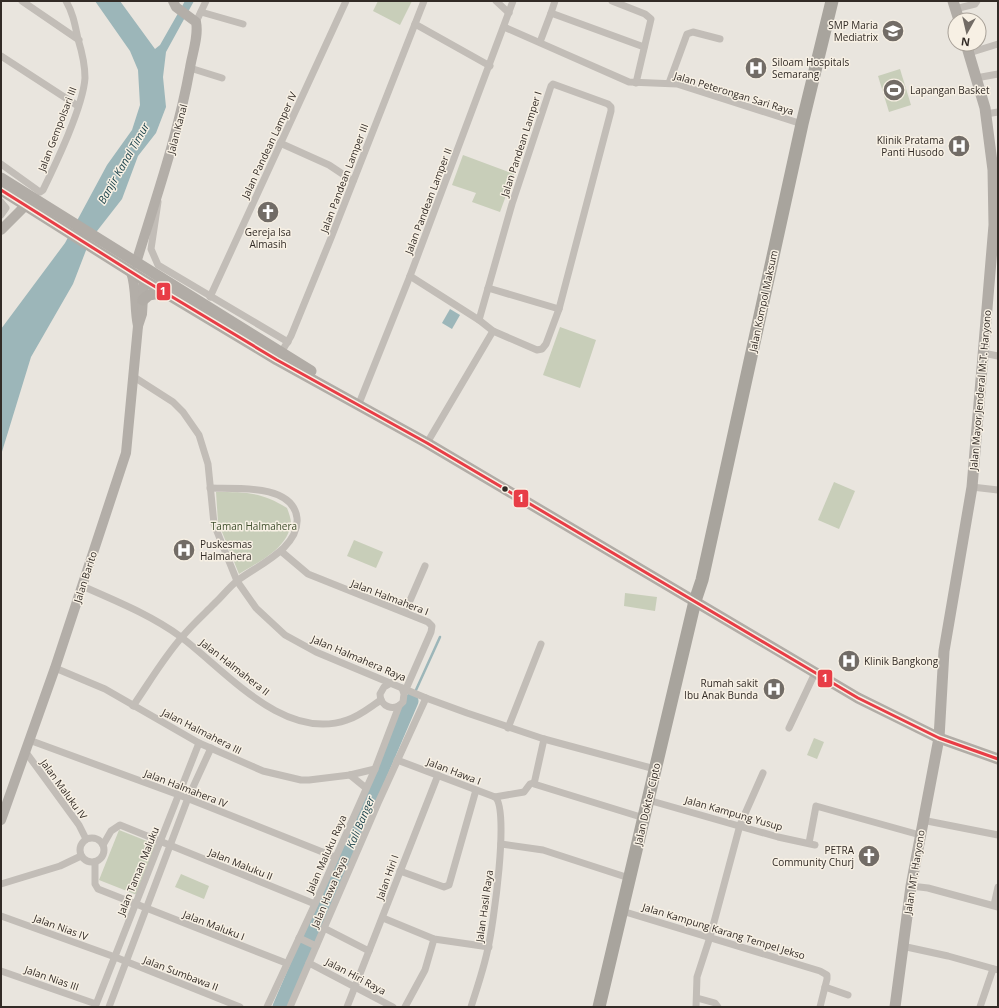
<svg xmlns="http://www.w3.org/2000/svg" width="999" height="1008" font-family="'Open Sans',sans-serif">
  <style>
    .green { fill: #c8ceb9 }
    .water { fill: #9cb6b9 }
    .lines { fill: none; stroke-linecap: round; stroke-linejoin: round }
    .stream { stroke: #9cb6b9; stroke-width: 2.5 }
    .river { stroke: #9cb6b9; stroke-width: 15 }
    .street { stroke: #c2bdb7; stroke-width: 7 }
    .secondary { stroke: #b3aea8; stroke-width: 10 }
    .primary { stroke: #b1aca6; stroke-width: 11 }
    .highway { stroke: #a8a49d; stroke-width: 13 }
    .bus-1-casing { stroke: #f7f0e4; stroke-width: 6 }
    .bus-1 { stroke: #e83d46; stroke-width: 3 }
    .bus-dot { fill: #322b26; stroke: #f7f0e4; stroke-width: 1.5 }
    .labels { text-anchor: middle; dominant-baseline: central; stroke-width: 3; stroke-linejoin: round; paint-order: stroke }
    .poi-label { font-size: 10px; fill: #322b26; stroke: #f7f0e4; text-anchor: end }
    .street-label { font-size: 10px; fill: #322b26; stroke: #f7f0e4 }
    .park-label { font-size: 10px; fill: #3e4e2c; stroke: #f7f0e4 }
    .water-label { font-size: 11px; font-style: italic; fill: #20474f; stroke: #f7f0e4 }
    .line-badge { stroke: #f7f0e4; stroke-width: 1.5 }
    .badge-label { font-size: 11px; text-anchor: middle; font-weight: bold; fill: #fff }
  </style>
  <rect width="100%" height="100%" fill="#e9e5de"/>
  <!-- green -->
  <g class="green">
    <polygon points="378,1 412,1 400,25 373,11"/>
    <polygon points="900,69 911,105 889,112 878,76"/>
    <polygon points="463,155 514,174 500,212 472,202 476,193 452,185"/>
    <polygon points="560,327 596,340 580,388 543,375"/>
    <polygon points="834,482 855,491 839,529 818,520"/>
    <path d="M216 492C245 492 262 492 287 508 289 513 291 519 291 523 288 549 258 562 239 574L218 522Z"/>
    <polygon points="354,540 383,552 376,568 347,556"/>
    <polygon points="625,593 657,597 655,611 624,606"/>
    <polygon points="814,738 824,742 817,759 807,755"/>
    <polygon points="119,830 157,845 137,895 99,880"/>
    <polygon points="181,874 209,886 204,899 175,887"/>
  </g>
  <!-- water -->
  <g class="water">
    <polygon points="95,1 120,1 155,49 160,45 185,1 194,1 166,52 163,77 166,107 156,133 138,156 122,199 90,240 73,284 31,357 1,455 1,329 65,243 107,165 132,130 140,105 138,70 130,51"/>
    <polygon points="450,309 460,315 452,329 442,323"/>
  </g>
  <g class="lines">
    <!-- stream -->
    <polyline class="stream" points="411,701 440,637"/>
    <!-- river -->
    <polyline class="river" points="280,1007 411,701"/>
    <!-- street -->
    <g class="street">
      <polyline points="22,1 79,40"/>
      <polyline points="496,1 509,13"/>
      <polyline points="555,1 551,13 644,47"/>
      <polyline points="612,1 645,14 651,19 636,83"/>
      <polyline points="955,9 975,4 977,1"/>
      <polyline points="201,12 243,24"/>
      <polyline points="196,22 206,1"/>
      <polyline points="415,24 490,66"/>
      <polyline points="504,27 629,82 677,84 802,124"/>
      <polyline points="540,42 551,13"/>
      <polyline points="969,53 998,44"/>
      <polyline points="1,56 78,106"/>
      <polyline points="190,68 222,78"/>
      <polyline points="976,78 998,74"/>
      <polyline points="669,83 687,34 693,32 720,39"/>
      <polygon points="553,84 608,104 611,107 611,111 559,309 546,344 542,349 537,350 493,331 479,320 512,204 551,86"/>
      <polyline points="986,114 998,112"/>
      <polyline points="280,143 329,165 353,181"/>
      <path d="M1 164 40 192 43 190C56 163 83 107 85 78 85 64 82 52 78 39 75 25 73 13 66 1"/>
      <polyline points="1,202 6,208 1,215"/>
      <polyline points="158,202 151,249 158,265 288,342"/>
      <polyline points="410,276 479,320"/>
      <polyline points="488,288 559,309"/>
      <polyline points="210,297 346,1"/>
      <polyline points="983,353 998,356"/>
      <polyline points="279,356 291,336 331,238 424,1"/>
      <polyline points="134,377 173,402 183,412 199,435 208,464 214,524 237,581 256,608 285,635 316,652 426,698 467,713 544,739 655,769"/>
      <polyline points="358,406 410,276 513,1"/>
      <polyline points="427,443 493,331"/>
      <polyline points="972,487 998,490"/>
      <polyline points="282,552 308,574 428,622 432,626 431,632 406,689"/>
      <path d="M82 586C116 601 151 615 181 637 226 671 284 742 347 720 360 716 370 707 381 700"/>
      <polyline points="405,612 425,566"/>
      <polyline points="55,668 105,689 199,743 263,771 301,780 309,780 350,775 375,769"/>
      <path d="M391 683 384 687 380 694C380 707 394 712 403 702L404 694 402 688"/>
      <path d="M133 706C149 683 164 657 182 637 192 625 203 615 214 604 222 597 229 587 237 581 256 566 300 548 297 518 293 483 234 489 210 488"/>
      <polyline points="508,728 541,644"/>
      <polyline points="789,728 815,673"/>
      <polyline points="544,739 534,784 644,818"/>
      <polyline points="29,740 179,795 335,857"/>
      <polyline points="25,751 79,825 86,839"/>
      <path d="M397 760 495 797C510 808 493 927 488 948 484 968 477 988 471 1007"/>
      <polyline points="350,775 366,788"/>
      <polyline points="495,797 524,792 530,784 533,783"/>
      <polyline points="648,800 778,837 815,845"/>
      <polyline points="922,820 998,835"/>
      <circle cx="92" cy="850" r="12"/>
      <polyline points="809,843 816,806 920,835"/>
      <polyline points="501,844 543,850 629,878"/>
      <polyline points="103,845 111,831 120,825 315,904"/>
      <polyline points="95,862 95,884 98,889 286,963"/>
      <polyline points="400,871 444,887 449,885 476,790"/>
      <polyline points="1,884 60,866 81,856"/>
      <polyline points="911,886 928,888 998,907"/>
      <polyline points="994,905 998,887"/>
      <polyline points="622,911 820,971 827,975 827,979 820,1007"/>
      <polyline points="1,916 115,957 240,1007"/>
      <polyline points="383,918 434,939 489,947"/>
      <polyline points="324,928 369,951"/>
      <polyline points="299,938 316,946"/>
      <polyline points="902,946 948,956 998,970"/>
      <polyline points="309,963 393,1007"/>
      <polyline points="1,971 96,1004"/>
      <polyline points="825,987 848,995"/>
      <polyline points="697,998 715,1003 718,1007"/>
      <polyline points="95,1007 199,743"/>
      <polyline points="109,1007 188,798 211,748"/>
      <polyline points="267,1007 315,904 375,769 399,706"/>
      <polyline points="290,1007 378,803 426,698"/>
      <polyline points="347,1007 438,775"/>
      <polyline points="405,1007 425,970 434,939"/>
      <polyline points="696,1007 697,977 710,937 740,825 763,773"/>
      <polyline points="980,1007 993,969"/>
    </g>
    <!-- secondary -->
    <g class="secondary">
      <polyline points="1,230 26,205"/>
      <path d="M136 263C156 198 178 135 190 68 192 54 199 36 196 22L176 7 173 1"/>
      <path d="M131 272C137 289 134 308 138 326"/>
      <polyline points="1,820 55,668 126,453 138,326 142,314 144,280"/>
    </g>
    <!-- primary -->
    <g class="primary">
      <polyline points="953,1 959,20"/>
      <polyline points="1,178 311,371"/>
      <polyline points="1,190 144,280 277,360 427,443 858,698 939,738 998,759"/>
      <polyline points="143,300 149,295 164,292"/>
      <polyline points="895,1007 911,886 939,738 944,651 972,487 994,225 993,170 985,108 966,44"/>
    </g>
    <!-- highway -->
    <polyline class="highway" points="599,1007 695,601 702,580 802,124 832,1"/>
    <!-- bus-1 casing -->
    <g class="bus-1-casing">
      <polyline id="bus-1" points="1,190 144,280 277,360 427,443 858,698 939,738 998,759"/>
    </g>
    <!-- bus-1 -->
    <use href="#bus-1" class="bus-1"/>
  </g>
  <!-- icons -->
  <defs>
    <g id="school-disc" transform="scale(1.15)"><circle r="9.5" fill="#726c66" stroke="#f7f0e4"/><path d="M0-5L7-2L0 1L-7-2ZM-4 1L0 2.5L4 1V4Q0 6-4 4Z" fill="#fff"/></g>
    <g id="hospital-disc" transform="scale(1.15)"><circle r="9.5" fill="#726c66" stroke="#f7f0e4"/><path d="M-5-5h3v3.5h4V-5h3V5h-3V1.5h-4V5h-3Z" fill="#fff"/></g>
    <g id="stadium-disc" transform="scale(1.15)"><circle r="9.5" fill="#726c66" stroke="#f7f0e4"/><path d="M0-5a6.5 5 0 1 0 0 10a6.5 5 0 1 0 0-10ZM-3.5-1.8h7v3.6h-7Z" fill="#fff"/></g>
    <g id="church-disc" transform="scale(1.15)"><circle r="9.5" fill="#726c66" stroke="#f7f0e4"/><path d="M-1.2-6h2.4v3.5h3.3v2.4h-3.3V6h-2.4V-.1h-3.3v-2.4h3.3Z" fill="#fff"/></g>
  </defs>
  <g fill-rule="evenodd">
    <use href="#school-disc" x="893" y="31"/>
    <use href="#hospital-disc" x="756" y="68"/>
    <use href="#stadium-disc" x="894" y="90"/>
    <use href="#hospital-disc" x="959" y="146"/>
    <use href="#church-disc" x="268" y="212"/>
    <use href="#hospital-disc" x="184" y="550"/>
    <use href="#hospital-disc" x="849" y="661"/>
    <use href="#hospital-disc" x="774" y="689"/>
    <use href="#church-disc" x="869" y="856"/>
  </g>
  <!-- markers -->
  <circle class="bus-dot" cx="505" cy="489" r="3.5"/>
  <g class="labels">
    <!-- poi labels -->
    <g class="poi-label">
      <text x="878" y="25">SMP Maria<tspan x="878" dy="12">Mediatrix</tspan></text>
      <text x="772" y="62" text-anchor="start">Siloam Hospitals<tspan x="772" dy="12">Semarang</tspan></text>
      <text x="910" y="90" text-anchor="start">Lapangan Basket</text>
      <text x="944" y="140">Klinik Pratama<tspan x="944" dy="12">Panti Husodo</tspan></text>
      <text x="268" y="232" text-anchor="middle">Gereja Isa<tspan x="268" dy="12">Almasih</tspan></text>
      <text x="200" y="544" text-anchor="start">Puskesmas<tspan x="200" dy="12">Halmahera</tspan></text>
      <text x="864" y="661" text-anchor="start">Klinik Bangkong</text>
      <text x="758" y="683">Rumah sakit<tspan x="758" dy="12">Ibu Anak Bunda</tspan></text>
      <text x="854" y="850">PETRA<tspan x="854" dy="12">Community Churj</tspan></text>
    </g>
    <!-- street labels -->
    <g class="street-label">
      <text transform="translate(734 93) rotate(17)">Jalan Peterongan Sari Raya</text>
      <text transform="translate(57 129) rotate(-69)">Jalan Gempolsari III</text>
      <text transform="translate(177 129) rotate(-75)">Jalan Kanal</text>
      <text transform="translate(521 144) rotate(-72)">Jalan Pandean Lamper I</text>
      <text transform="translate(269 145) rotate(-65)">Jalan Pandean Lamper IV</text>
      <text transform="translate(344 178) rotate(-69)">Jalan Pandean Lamper III</text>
      <text transform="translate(428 201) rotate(-69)">Jalan Pandean Lamper II</text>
      <text transform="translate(763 301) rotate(-78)">Jalan Kompol Maksum</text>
      <text transform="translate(980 390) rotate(-85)">Jalan Mayor Jenderal M.T. Haryono</text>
      <text transform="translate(85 577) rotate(-72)">Jalan Barito</text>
      <text transform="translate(390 597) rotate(21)">Jalan Halmahera I</text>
      <text transform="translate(359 658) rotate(23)">Jalan Halmahera Raya</text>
      <text transform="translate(235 667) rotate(38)">Jalan Halmahera II</text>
      <text transform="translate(202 731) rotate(27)">Jalan Halmahera III</text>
      <text transform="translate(454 771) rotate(21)">Jalan Hawa I</text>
      <text transform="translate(186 788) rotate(21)">Jalan Halmahera IV</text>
      <text transform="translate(64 789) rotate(54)">Jalan Maluku IV</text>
      <text transform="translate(647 804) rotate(-77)">Jalan Dokter Cipto</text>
      <text transform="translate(734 813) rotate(16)">Jalan Kampung Yusup</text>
      <text transform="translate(326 854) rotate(-66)">Jalan Maluku Raya</text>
      <text transform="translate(241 864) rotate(22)">Jalan Maluku II</text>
      <text transform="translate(138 871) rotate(-68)">Jalan Taman Maluku</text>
      <text transform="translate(914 872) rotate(-81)">Jalan MT. Haryono</text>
      <text transform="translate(387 877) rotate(-70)">Jalan Hiri I</text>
      <text transform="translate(329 892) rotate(-67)">Jalan Hawa Raya</text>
      <text transform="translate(484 906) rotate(-82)">Jalan Hasil Raya</text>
      <text transform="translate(214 925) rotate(21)">Jalan Maluku I</text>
      <text transform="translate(61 927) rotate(20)">Jalan Nias IV</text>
      <text transform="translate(724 931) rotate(17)">Jalan Kampung Karang Tempel Jekso</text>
      <text transform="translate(181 973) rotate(21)">Jalan Sumbawa II</text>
      <text transform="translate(356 976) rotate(28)">Jalan Hiri Raya</text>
      <text transform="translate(52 978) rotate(19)">Jalan Nias III</text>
    </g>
    <!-- park labels -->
    <g class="park-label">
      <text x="254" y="526">Taman Halmahera</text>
    </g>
    <!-- water labels -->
    <g class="water-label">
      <text transform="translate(123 163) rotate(-60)">Banjir Kanal Timur</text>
      <text transform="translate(360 822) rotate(-67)">Kali Banger</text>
    </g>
  </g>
  <g class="line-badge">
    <rect x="156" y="282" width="15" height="19" rx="4" fill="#e83d46"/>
    <rect x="513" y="489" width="16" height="19" rx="4" fill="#e83d46"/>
    <rect x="817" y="669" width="16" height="19" rx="4" fill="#e83d46"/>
  </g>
  <g class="badge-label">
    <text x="163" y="295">1</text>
    <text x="521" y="502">1</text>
    <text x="825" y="682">1</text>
  </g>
  <!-- border -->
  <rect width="999" height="1008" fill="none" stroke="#322b26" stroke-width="4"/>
  <!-- north arrow -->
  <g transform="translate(967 32) rotate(188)"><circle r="19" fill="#f7f0e4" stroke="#a8a198"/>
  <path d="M0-3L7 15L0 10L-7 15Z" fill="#726c66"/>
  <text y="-6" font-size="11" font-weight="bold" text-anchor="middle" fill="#322b26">N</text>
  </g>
</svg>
